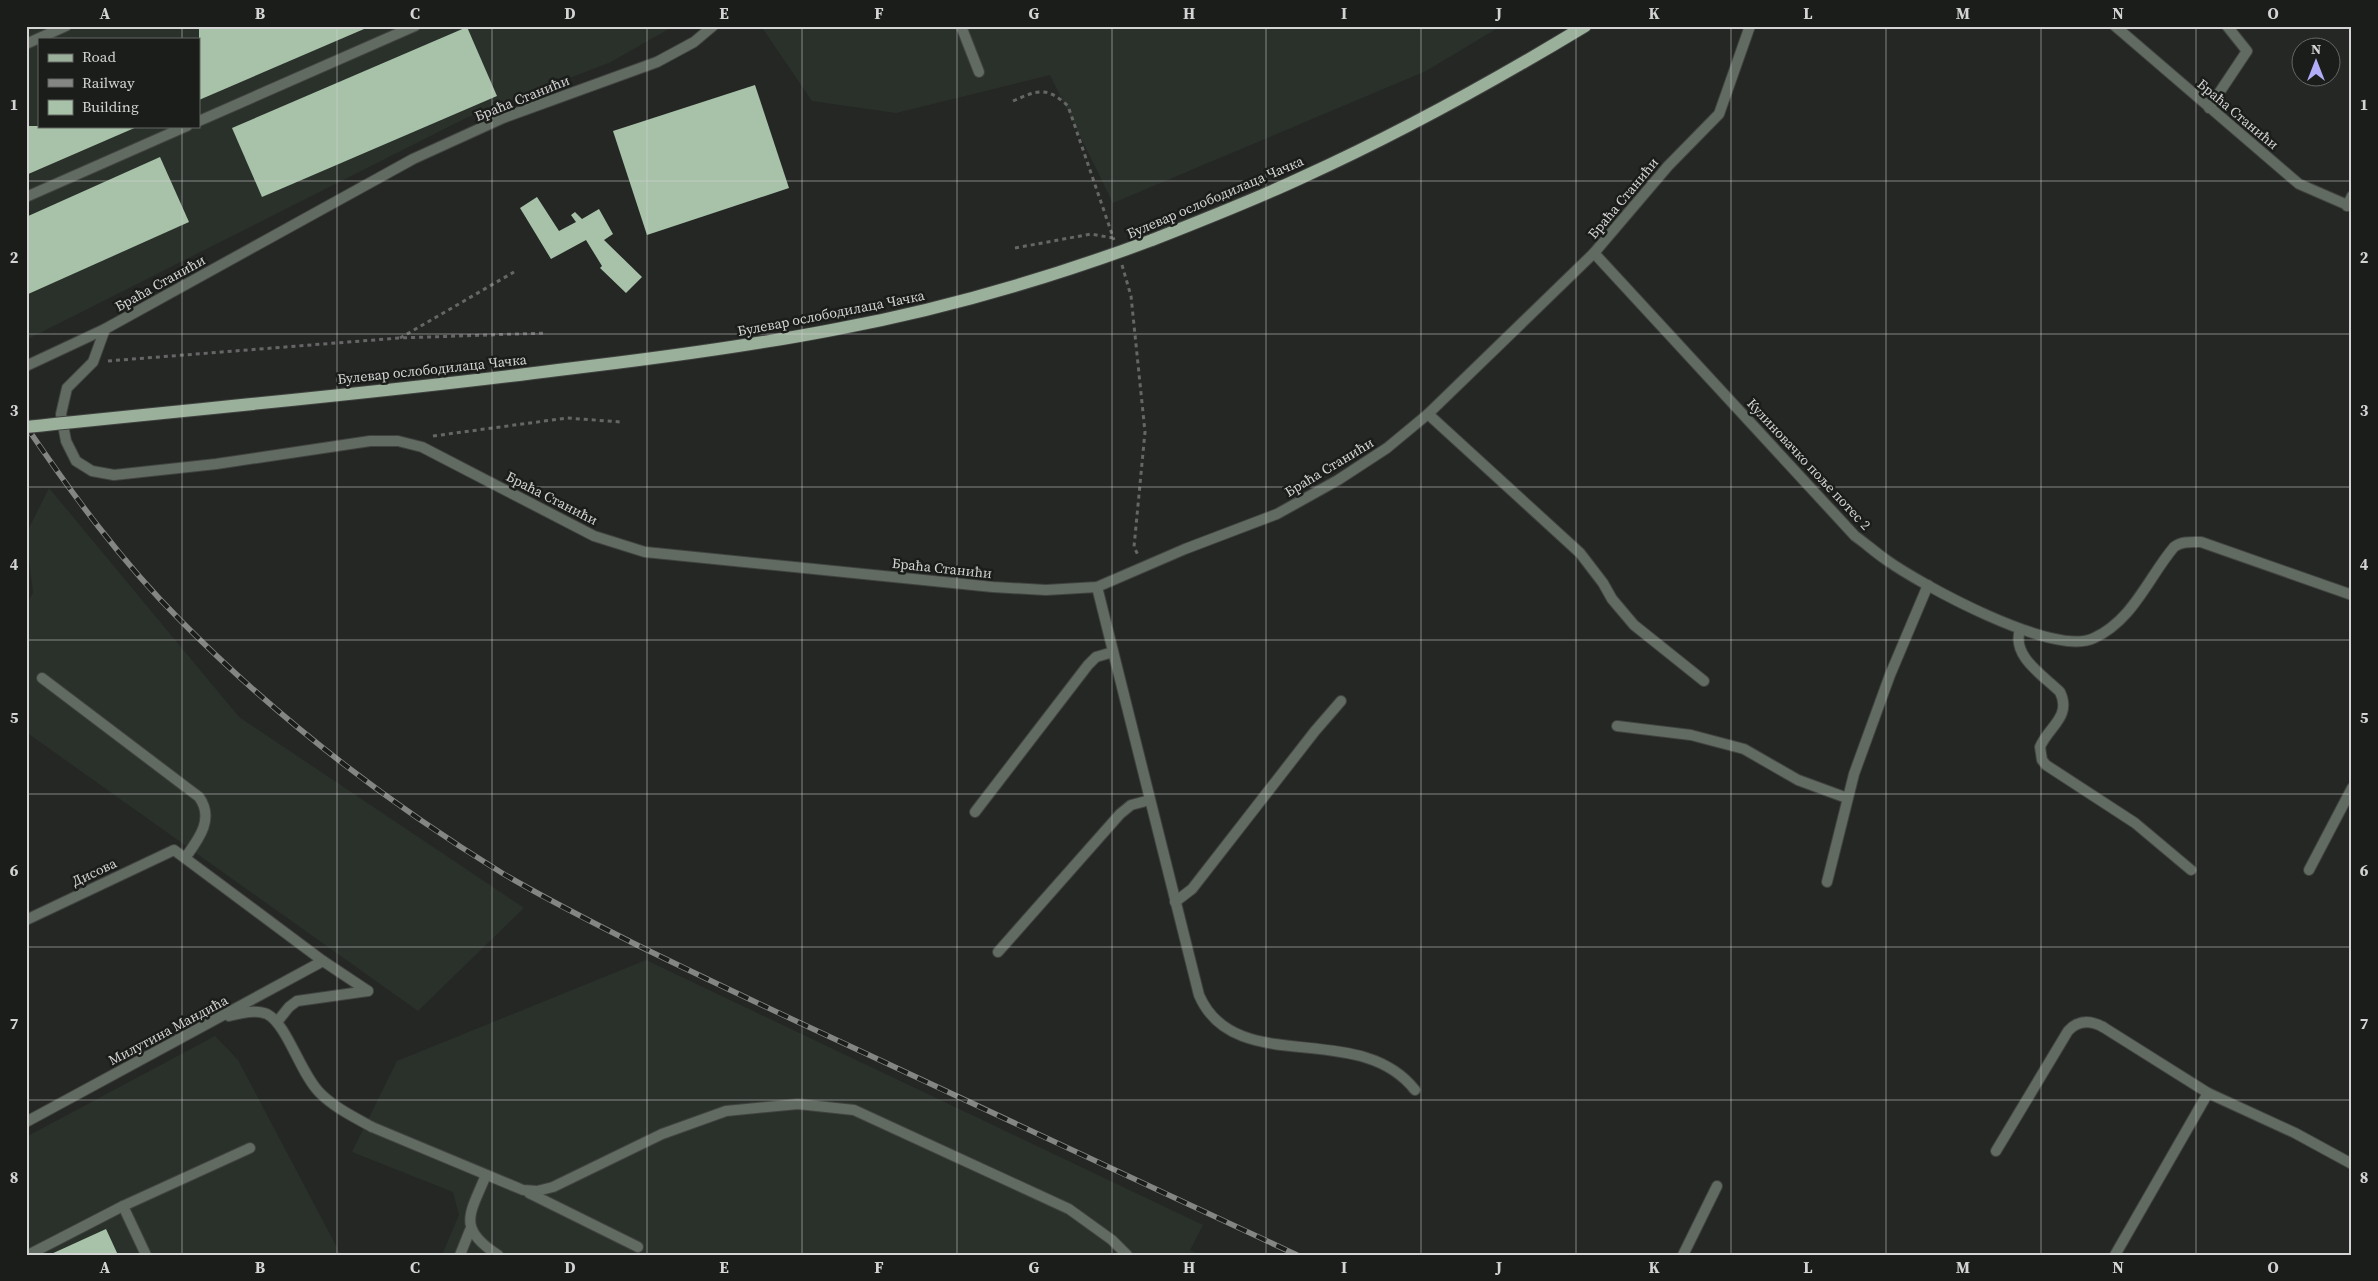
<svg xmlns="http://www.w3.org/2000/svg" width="2378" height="1281" font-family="'Source Serif 4',serif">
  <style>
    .built { fill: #2a312b; fill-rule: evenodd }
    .building { fill: #a8c2a9 }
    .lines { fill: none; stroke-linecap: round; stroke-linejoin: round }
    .service-casing { stroke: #414341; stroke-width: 12 }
    .minor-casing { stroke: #414341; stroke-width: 12 }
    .primary-casing { stroke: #414341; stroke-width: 14 }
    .path { stroke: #656665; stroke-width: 3; stroke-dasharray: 4 4; stroke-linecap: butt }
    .service { stroke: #616b61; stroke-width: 10 }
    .minor { stroke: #616b61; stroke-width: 10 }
    .primary { stroke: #9bb09b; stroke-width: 12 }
    .rail-casing { stroke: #848684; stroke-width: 5.5 }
    .rail { stroke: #1b1d1b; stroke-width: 4; stroke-dasharray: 11; stroke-linecap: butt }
    .primary-bridge-casing { stroke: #414341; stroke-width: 14; stroke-linecap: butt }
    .primary-bridge { stroke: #9bb09b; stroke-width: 12 }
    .grid { fill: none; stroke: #d3d4d3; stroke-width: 1; stroke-opacity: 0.55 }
    .labels { text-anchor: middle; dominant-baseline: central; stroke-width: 5; stroke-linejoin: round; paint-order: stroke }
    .street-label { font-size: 14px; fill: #d3d4d3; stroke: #1b1d1b }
    .neatline { fill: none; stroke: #d3d4d3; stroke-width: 2 }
    .grid-label { font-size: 16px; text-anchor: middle; font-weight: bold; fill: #d3d4d3 }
  </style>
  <rect width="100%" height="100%" fill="#252725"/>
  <!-- built -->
  <g class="built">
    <path d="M26 26H674L611 62 466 118 26 340ZM39 39H199V126H39Z"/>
    <polygon points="761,26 1501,26 1426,71 1113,203 1050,75 896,113 812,101"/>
    <polygon points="49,488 239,717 524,908 418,1011 26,732 26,605 33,593 26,534"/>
    <polygon points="646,960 1203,1225 1190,1250 1199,1255 442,1255 459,1215 453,1192 352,1152 397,1061"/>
    <polygon points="215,1036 238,1060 341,1255 26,1255 26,1137"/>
  </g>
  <!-- building -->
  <g class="building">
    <polygon points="199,26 371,26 199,100"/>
    <polygon points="467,27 497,96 262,197 232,128"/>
    <polygon points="755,85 789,188 647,235 613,131"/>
    <polygon points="26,126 139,126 26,175"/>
    <polygon points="160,157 189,222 26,295 26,217"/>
    <polygon points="537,197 559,231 576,222 571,215 575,212 582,219 599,209 613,234 604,240 642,277 626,293 600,268 602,266 586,240 551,259 520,208"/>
    <polygon points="106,1229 118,1255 49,1255"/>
  </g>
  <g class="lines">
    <!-- service casing -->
    <g class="service-casing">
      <g id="service">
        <polyline points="961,26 979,72"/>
        <polyline points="26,44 66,26"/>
        <polyline points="2209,108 2247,51 2227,26"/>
        <polyline points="199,121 415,26"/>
        <polyline points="26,197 187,126"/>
        <path d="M42 678 199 797C215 819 198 840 185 858"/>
        <polyline points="1617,726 1691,735 1744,749 1798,780 1847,798"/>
        <polyline points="975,812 1088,665 1096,657 1113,652"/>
        <polyline points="998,952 1120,814 1131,805 1150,800"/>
        <polyline points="372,1127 523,1190 537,1191 553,1187 662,1134 726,1111 798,1104 854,1110 1069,1209 1112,1240 1127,1255"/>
        <path d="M1996 1151 2068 1031C2078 1020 2090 1020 2103 1027"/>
        <path d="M486 1175C470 1214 456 1228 498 1255"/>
        <polyline points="529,1193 638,1247"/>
        <polyline points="123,1206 146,1255"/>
        <polyline points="28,1255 123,1206 250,1148"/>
        <polyline points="460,1255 470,1230"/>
        <polyline points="1683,1255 1717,1186"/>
      </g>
    </g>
    <!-- minor casing -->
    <g class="minor-casing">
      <g id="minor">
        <polyline points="2115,26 2299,184 2352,207"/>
        <polyline points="2347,206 2352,196"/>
        <path d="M1594 253 1855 536C1865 543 1875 552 1885 559 1921 585 2055 658 2094 638 2133 620 2148 578 2174 547 2182 541 2191 542 2201 542L2352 595"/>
        <polyline points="105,329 93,362 67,388 61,414 66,441 76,461 92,471 114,475 216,464 370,441 398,441 422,447 594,536 645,552 993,587 1046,590 1097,587 1185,549 1277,514 1338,480 1387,448 1428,414 1594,253 1668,166 1719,114 1750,26"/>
        <polyline points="26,366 105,329 413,159 503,118 657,62 694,42 713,26"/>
        <polyline points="1428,414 1580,553 1603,583 1612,599 1634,625 1704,681"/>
        <path d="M1097 587 1199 995C1235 1079 1359 1018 1415 1090"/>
        <path d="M2020 630C2011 656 2044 676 2060 692 2072 717 2048 727 2040 747L2042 760 2046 765 2135 823 2191 870"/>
        <polyline points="2309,870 2352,788"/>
        <polyline points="1827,882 1854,774 1890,675 1928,585"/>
        <polyline points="1175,902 1192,889 1315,731 1341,701"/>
        <polyline points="26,920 174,850 323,961 368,991"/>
        <path d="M229 1016C241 1013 256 1009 267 1014 287 1024 301 1075 320 1093 335 1108 354 1117 372 1127"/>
        <polyline points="277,1022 289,1007 297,1001 368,991"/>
        <polyline points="2103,1027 2208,1093 2295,1133 2352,1164"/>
        <polyline points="26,1122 323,961"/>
        <polyline points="2115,1255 2208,1093"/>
      </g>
    </g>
    <!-- primary casing -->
    <g class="primary-casing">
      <path id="primary" d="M1152 240C1203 220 1254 200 1303 177 1400 133 1494 81 1585 26"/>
    </g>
    <!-- path -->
    <g class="path">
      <path d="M1013 101C1038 90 1047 86 1068 106L1114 240"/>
      <polyline points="1015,248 1091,234 1113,238"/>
      <polyline points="1122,265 1131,296 1145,432 1134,547 1138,555"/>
      <polyline points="400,338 514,272"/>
      <polyline points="108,361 399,338 547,333"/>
      <polyline points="433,436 567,418 621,422"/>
    </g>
    <!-- service -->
    <use href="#service" class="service"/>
    <!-- minor -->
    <use href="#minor" class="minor"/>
    <!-- primary -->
    <use href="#primary" class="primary"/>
    <!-- rail casing -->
    <g class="rail-casing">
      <path id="rail" d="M26 426C72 494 122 562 180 620 276 717 385 801 502 873 544 898 588 920 631 942 710 981 789 1018 869 1055 1011 1122 1154 1188 1297 1255"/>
    </g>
    <!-- rail -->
    <use href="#rail" class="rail"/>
    <!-- primary-bridge casing -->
    <g class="primary-bridge-casing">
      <path id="primary-bridge" d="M26 427C204 408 381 393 558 370 652 359 745 347 837 329 945 309 1050 278 1152 240"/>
    </g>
    <!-- primary-bridge -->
    <use href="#primary-bridge" class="primary-bridge"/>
  </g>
  <!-- grid -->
  <path class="grid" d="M182 26V39M337 26V1255M492 26V1255M647 26V1255M802 26V1255M957 26V1255M1112 26V1255M1266 26V1255M1421 26V1255M1576 26V1255M1731 26V1255M1886 26V1255M2041 26V1255M2196 26V1255M182 126V1255M26 181H2352M26 334H2352M26 487H2352M26 640H2352M26 794H2352M26 947H2352M26 1100H2352"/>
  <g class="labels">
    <!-- street labels -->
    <g class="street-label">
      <text transform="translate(522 98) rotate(-22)">Браћа Станићи</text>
      <text transform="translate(2238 114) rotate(40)">Браћа Станићи</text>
      <text transform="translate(1215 197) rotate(-23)">Булевар ослободилаца Чачка</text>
      <text transform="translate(1623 198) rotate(-50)">Браћа Станићи</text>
      <text transform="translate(160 283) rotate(-29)">Браћа Станићи</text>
      <text transform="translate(831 313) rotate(-11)">Булевар ослободилаца Чачка</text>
      <text transform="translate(432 369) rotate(-6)">Булевар ослободилаца Чачка</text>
      <text transform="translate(1809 464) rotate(47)">Кулиновачко поље потес 2</text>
      <text transform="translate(1329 467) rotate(-31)">Браћа Станићи</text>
      <text transform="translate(552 498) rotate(27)">Браћа Станићи</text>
      <text transform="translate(942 568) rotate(6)">Браћа Станићи</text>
      <text transform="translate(94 872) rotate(-25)">Дисова</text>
      <text transform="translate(168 1030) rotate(-28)">Милутина Мандића</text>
    </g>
  </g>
  <!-- border -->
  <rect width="2378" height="1281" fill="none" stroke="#1b1d1b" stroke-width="55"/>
  <!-- legend -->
  <rect x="38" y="38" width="162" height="90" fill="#1b1d1b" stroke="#656665"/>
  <rect x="48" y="54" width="25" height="8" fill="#9bb09b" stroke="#656665"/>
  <text x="82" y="62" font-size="15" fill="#d3d4d3">Road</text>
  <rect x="48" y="79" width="25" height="8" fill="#848684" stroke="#656665"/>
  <text x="82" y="88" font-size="15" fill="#d3d4d3">Railway</text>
  <rect x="48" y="100" width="25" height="15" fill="#a8c2a9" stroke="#656665"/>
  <text x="82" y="112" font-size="15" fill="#d3d4d3">Building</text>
  <!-- north arrow -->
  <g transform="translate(2316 62)"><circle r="24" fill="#1b1d1b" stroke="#656665"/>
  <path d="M0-4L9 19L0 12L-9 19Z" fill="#b2adf9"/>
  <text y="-8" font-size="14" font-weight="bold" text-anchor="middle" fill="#d3d4d3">N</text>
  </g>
  <rect x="28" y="28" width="2322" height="1226" class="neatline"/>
  <g class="grid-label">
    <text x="105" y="19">A</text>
    <text x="260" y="19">B</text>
    <text x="415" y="19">C</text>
    <text x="570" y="19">D</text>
    <text x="724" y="19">E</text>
    <text x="879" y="19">F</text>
    <text x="1034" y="19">G</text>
    <text x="1189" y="19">H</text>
    <text x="1344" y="19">I</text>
    <text x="1499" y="19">J</text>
    <text x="1654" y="19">K</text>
    <text x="1808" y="19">L</text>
    <text x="1963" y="19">M</text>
    <text x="2118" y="19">N</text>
    <text x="2273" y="19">O</text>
    <text x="14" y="110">1</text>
    <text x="2364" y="110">1</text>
    <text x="14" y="263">2</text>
    <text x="2364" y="263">2</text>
    <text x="14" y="416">3</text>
    <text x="2364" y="416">3</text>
    <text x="14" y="570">4</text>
    <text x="2364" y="570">4</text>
    <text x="14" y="723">5</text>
    <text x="2364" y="723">5</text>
    <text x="14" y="876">6</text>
    <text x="2364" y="876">6</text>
    <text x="14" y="1029">7</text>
    <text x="2364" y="1029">7</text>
    <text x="14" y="1183">8</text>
    <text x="2364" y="1183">8</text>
    <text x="105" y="1273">A</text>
    <text x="260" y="1273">B</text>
    <text x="415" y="1273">C</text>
    <text x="570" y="1273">D</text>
    <text x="724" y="1273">E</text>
    <text x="879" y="1273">F</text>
    <text x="1034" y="1273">G</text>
    <text x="1189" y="1273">H</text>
    <text x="1344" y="1273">I</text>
    <text x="1499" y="1273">J</text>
    <text x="1654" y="1273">K</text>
    <text x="1808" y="1273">L</text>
    <text x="1963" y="1273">M</text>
    <text x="2118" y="1273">N</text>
    <text x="2273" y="1273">O</text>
  </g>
</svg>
